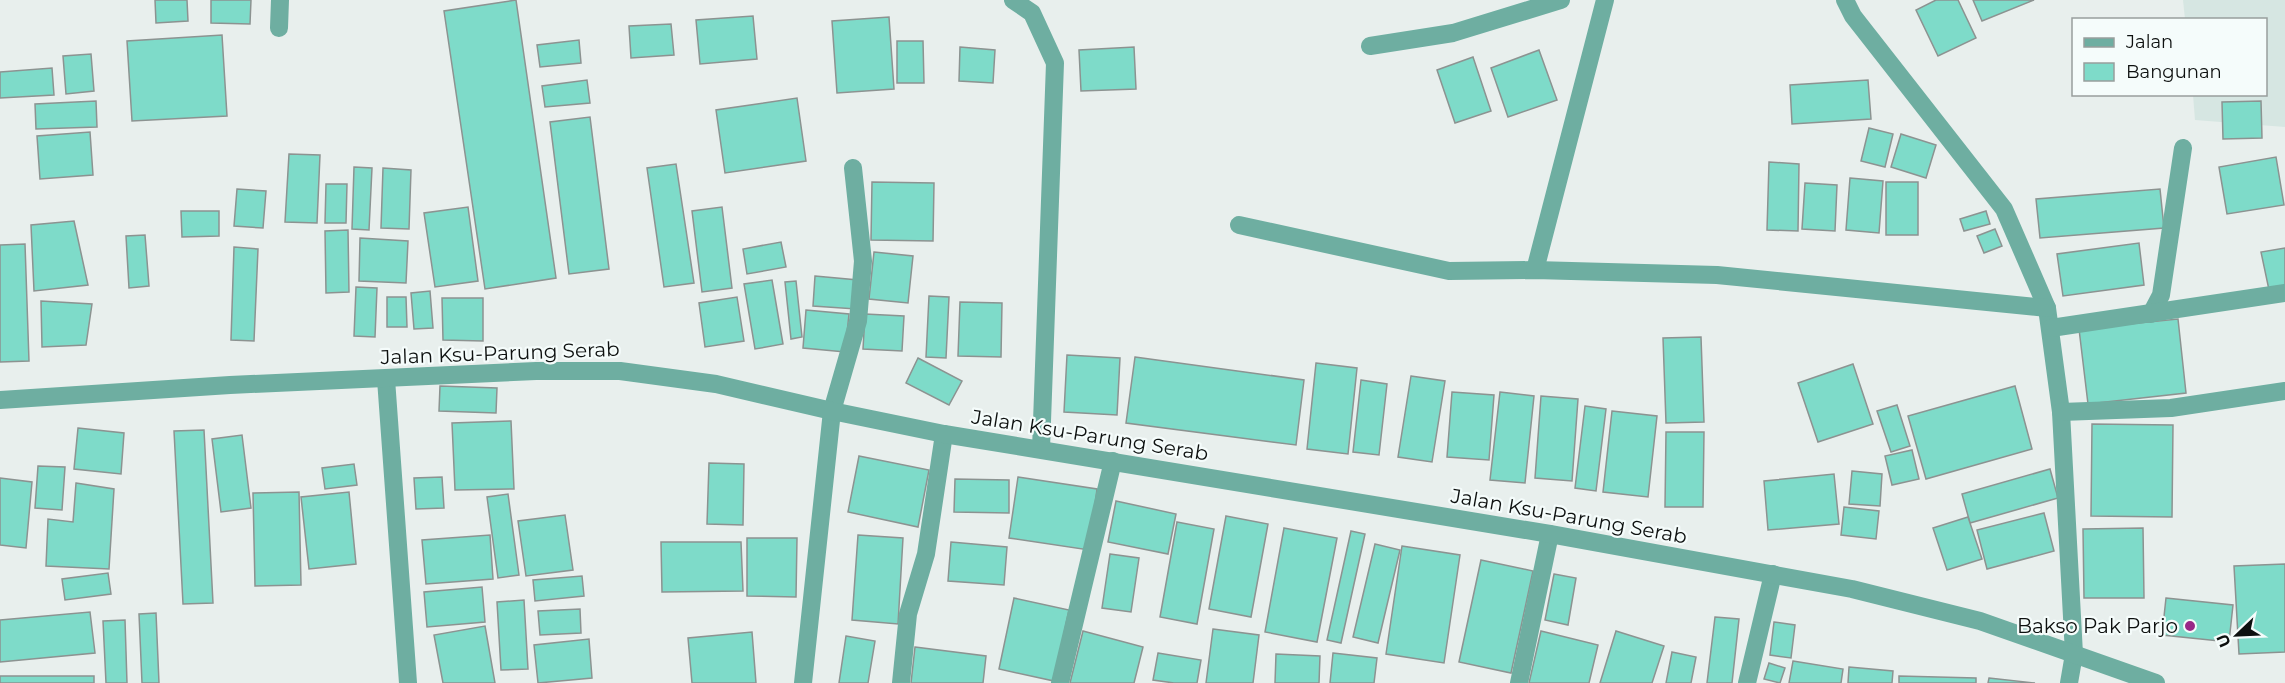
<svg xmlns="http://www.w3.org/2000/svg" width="2285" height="683" font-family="Montserrat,sans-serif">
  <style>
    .built { fill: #d6e6e2 }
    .building { fill: #7edbc9; stroke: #8c9391; stroke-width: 1.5 }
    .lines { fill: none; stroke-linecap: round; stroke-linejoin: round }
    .minor { stroke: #6eaea1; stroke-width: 18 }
    .tertiary { stroke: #6eaea1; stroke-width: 18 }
    .poi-dot { fill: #982887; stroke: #f5fcfb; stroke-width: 2 }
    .labels { text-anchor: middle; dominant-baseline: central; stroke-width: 4.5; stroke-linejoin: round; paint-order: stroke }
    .street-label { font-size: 20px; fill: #0d100f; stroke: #f5fcfb }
    .poi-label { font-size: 20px; fill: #0d100f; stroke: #f5fcfb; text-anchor: end }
  </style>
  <rect width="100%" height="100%" fill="#e8efed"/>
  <!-- built -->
  <polygon class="built" points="2183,0 2285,0 2285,127 2195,120 2193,95 2266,94 2266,20 2185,19"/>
  <!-- building -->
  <g class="building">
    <polygon points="155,0 187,0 188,21 156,23"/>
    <polygon points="211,0 251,0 250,24 211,23"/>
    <polygon points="516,0 556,278 485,289 444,11"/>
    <polygon points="1936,0 1958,0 1976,38 1938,56 1916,10"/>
    <polygon points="1973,0 2034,0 1982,21"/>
    <polygon points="753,16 757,59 700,64 696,20"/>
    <polygon points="889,17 894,89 837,93 832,21"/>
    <polygon points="671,24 674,55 631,58 629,26"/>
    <polygon points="222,35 227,116 132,121 127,41"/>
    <polygon points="579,40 581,63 540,67 537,45"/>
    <polygon points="897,41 923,41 924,83 897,83"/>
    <polygon points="960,47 995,50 993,83 959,81"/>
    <polygon points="1134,47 1136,89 1081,91 1079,50"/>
    <polygon points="1539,50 1557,100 1508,117 1491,68"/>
    <polygon points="91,54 94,91 66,94 63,56"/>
    <polygon points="1473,57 1491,111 1455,123 1437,70"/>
    <polygon points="52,68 54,95 0,98 0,72"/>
    <polygon points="587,80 590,103 545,107 542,86"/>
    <polygon points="1868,80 1871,119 1792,124 1790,85"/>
    <polygon points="797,98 806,161 725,173 716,110"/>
    <polygon points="96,101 97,127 36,129 35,104"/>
    <polygon points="2261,101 2262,138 2223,139 2222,102"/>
    <polygon points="590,117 609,269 569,274 550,122"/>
    <polygon points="1869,128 1893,134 1885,167 1861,161"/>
    <polygon points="90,132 93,175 40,179 37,136"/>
    <polygon points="1901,134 1936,145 1926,178 1891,167"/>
    <polygon points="289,154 320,155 317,223 285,222"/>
    <polygon points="2276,157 2284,205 2227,214 2219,167"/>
    <polygon points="1769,162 1799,164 1798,231 1767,230"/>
    <polygon points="676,164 694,283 664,287 647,168"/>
    <polygon points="354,167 372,168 369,230 352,229"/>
    <polygon points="383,168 411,170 409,229 381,228"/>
    <polygon points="1850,178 1883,181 1879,233 1846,230"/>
    <polygon points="872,182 934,183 933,241 871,240"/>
    <rect x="1886" y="182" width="32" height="53"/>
    <polygon points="1805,183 1837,185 1835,231 1802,229"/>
    <polygon points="326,184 347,184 346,223 325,223"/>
    <polygon points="237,189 266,191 263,228 234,226"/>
    <polygon points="2160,189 2164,228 2040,238 2036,199"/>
    <polygon points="468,207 478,281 435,287 424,213"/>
    <polygon points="722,207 732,288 702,292 692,211"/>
    <polygon points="181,211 219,211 219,236 182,237"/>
    <polygon points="1986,211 1990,224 1964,231 1960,219"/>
    <polygon points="74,221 88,285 34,291 31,225"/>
    <polygon points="1995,229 2002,246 1984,253 1977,236"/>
    <polygon points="348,230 349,292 326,293 325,231"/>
    <polygon points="145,235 149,286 129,288 126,236"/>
    <polygon points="360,238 408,241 406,283 359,281"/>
    <polygon points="781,242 786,267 747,274 743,249"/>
    <polygon points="2139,243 2144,285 2063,296 2057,254"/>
    <polygon points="25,244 29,361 0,362 0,245"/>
    <polygon points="234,247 258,249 254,341 231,340"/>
    <polygon points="2285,248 2285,287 2269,290 2261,252"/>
    <polygon points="874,252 913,256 908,303 869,299"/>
    <polygon points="815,276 858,280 856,309 813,306"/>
    <polygon points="772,280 783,344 755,349 744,284"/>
    <polygon points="796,281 802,337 791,339 785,282"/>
    <polygon points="356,287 377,288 375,337 354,336"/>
    <polygon points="430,291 433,328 414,329 411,293"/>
    <polygon points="929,296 949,297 946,358 926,357"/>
    <polygon points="387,297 406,297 407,327 387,327"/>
    <polygon points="737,297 744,341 705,347 699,303"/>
    <polygon points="442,298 483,298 483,341 443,340"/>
    <polygon points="41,301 92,304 86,345 42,347"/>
    <polygon points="960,302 1002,303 1001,357 958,356"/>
    <polygon points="806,310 849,314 845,352 803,348"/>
    <polygon points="865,314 904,316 902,351 863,349"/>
    <polygon points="2178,319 2186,393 2088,404 2079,329"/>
    <polygon points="1701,337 1704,422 1666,423 1663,338"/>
    <polygon points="1067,355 1120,358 1117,415 1064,412"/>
    <polygon points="1135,357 1304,380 1296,445 1126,423"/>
    <polygon points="918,358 962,381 949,405 906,383"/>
    <polygon points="1316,363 1357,368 1348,454 1307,449"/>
    <polygon points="1853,364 1873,424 1818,442 1798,383"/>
    <polygon points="1411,376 1445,381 1432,462 1398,457"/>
    <polygon points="1361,380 1387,384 1379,455 1353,452"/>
    <polygon points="440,386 497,388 496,413 439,411"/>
    <polygon points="2015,386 2032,449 1926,479 1908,416"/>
    <polygon points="1452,392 1494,395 1489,460 1447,457"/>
    <polygon points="1500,392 1534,396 1525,483 1490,480"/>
    <polygon points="1541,396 1578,399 1572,481 1535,478"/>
    <polygon points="1897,405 1910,446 1891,452 1877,411"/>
    <polygon points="1585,406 1606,409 1596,491 1575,488"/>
    <polygon points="1612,411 1657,416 1648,497 1603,492"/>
    <polygon points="511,421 514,489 455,490 452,423"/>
    <polygon points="2092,424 2173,425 2172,517 2091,516"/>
    <polygon points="78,428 124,433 121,474 74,469"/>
    <polygon points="204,430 213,603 183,604 174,431"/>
    <polygon points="1666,432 1704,432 1703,507 1665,507"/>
    <polygon points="242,435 251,508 221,512 212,439"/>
    <polygon points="1912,450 1919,479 1892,485 1885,456"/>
    <polygon points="859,456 929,470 918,527 848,512"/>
    <polygon points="709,463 744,464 743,525 707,524"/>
    <polygon points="354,464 357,485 325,489 322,468"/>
    <polygon points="38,466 65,467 62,510 35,508"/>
    <polygon points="2050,469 2058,498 1970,523 1962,494"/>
    <polygon points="1852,471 1882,474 1880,506 1849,504"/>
    <polygon points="1834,474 1839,524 1768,530 1764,481"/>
    <polygon points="442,477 444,508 416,509 414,478"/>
    <polygon points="1018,477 1097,489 1089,550 1009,538"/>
    <polygon points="0,478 32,482 26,548 0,545"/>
    <polygon points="955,479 1009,480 1009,513 954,512"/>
    <polygon points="76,483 114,489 109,569 46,566 48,519 73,522"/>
    <polygon points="299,492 301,585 255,586 253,493"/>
    <polygon points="349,492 356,564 309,569 301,497"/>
    <polygon points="508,494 519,575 498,578 487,497"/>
    <polygon points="1116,501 1176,514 1168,554 1108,542"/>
    <polygon points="1844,507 1879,511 1876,539 1841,535"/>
    <polygon points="2044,513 2054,551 1987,569 1977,530"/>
    <polygon points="565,515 573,570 526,576 518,521"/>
    <polygon points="1226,516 1268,524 1251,617 1209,609"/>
    <polygon points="1968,517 1982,559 1947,570 1933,528"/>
    <polygon points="1177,522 1214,529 1197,624 1160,617"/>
    <polygon points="1284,528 1337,538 1317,642 1265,632"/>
    <polygon points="2143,528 2144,598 2084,598 2083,529"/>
    <polygon points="1351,531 1365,534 1341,643 1327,640"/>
    <polygon points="490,535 493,579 426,584 422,540"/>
    <polygon points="858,535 903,538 898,624 852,620"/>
    <polygon points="747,538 797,538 796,597 747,596"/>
    <polygon points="661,542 741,542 743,591 662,592"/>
    <polygon points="951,542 1007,547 1004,585 948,581"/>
    <polygon points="1375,544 1400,550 1378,643 1353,637"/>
    <polygon points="1402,546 1460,555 1444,663 1386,654"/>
    <polygon points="1110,554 1139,558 1131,612 1102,608"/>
    <polygon points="1481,560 1533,571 1511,673 1459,662"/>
    <polygon points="2285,564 2285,652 2239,654 2234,566"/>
    <polygon points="108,573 111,594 65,600 62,579"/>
    <polygon points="1554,574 1576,578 1568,625 1545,620"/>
    <polygon points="582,576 584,596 535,601 533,580"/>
    <polygon points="482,587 485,622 427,627 424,592"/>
    <polygon points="1014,598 1069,610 1054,681 999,669"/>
    <polygon points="2166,598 2233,605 2229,642 2162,635"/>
    <polygon points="524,600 528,669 501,670 497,602"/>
    <polygon points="580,609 581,633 540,635 538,611"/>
    <polygon points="90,612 95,653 0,662 0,620"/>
    <polygon points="156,613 159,683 142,683 139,614"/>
    <polygon points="1715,617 1739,619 1732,683 1707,683"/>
    <polygon points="125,620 127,683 106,683 103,621"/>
    <polygon points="1774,622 1795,625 1791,658 1770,655"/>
    <polygon points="485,626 495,683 443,683 434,635"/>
    <polygon points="1213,629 1259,635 1253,683 1206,683"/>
    <polygon points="1083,631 1143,647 1134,683 1070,683"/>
    <polygon points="1541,631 1598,645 1589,683 1529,683"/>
    <polygon points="1616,631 1664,646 1652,683 1600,683"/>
    <polygon points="752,632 756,683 692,683 688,638"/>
    <polygon points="846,636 875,641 868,683 839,683"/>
    <polygon points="589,639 592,678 538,683 534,645"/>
    <polygon points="915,647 986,656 983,683 911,683"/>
    <polygon points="1672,652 1696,657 1691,683 1666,683"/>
    <polygon points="1158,653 1201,660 1197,683 1174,683 1153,680"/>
    <polygon points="1333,653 1377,658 1374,683 1330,683"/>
    <polygon points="1276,654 1320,656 1319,683 1275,683"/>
    <polygon points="1793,661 1843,669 1841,683 1789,683"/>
    <polygon points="1769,663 1785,668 1780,683 1764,679"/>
    <polygon points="1849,667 1893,671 1892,683 1848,683"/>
    <rect x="0" y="676" width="94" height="7"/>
    <polygon points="1899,676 1976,678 1976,683 1899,683"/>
    <polygon points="1989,678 2035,683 1988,683"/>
  </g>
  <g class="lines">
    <!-- minor -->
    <g class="minor">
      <polyline points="1013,0 1032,13 1055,63 1041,449"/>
      <polyline points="1845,0 1853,16 2004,209 2047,308 2061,412 2074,654 2069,683"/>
      <polyline points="279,28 280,0"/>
      <polyline points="1370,46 1453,33 1561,0"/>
      <polyline points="1239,225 1449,271 1535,270 1717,275 2047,308"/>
      <polyline points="1535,270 1605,0"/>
      <polyline points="2151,314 2161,295 2183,148"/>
      <polyline points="2051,328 2285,293"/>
      <polyline points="386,379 408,683"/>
      <polyline points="2061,412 2171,408 2285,391"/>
      <polyline points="803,683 832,411 858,321 863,261 853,168"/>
      <polyline points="901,683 908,614 926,554 944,434"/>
      <polyline points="1060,683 1113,461"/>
      <polyline points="1519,683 1550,534"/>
      <polyline points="1747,683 1773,574"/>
    </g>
    <!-- tertiary -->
    <polyline class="tertiary" points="0,400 230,385 536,371 620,371 716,384 832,411 944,434 1550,534 1852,589 1980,621 2156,683"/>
  </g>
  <!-- markers -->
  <circle class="poi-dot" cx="2190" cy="626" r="6"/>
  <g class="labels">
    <!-- street labels -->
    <g class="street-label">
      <text transform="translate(500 353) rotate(-2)">Jalan Ksu-Parung Serab</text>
      <text transform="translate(1090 435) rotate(9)">Jalan Ksu-Parung Serab</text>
      <text transform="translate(1569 516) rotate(10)">Jalan Ksu-Parung Serab</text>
    </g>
    <!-- poi labels -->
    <g class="poi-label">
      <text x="2178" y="626">Bakso Pak Parjo</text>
    </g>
  </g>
  <!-- legend -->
  <rect x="2072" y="18" width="195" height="78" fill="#f5fcfb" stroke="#989e9d" stroke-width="1.5"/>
  <rect x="2084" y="38" width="30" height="9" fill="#6eaea1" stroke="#989e9d" stroke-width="1.5"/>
  <text x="2126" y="48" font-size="18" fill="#0d100f">Jalan</text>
  <rect x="2084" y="63" width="30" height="18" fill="#7edbc9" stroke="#989e9d" stroke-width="1.5"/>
  <text x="2126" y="78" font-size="18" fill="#0d100f">Bangunan</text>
  <!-- north arrow -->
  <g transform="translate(2237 635) rotate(247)" stroke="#f5fcfb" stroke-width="4.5" paint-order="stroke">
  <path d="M0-4.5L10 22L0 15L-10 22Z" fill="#0d100f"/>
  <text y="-9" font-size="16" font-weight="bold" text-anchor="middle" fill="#0d100f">U</text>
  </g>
</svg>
